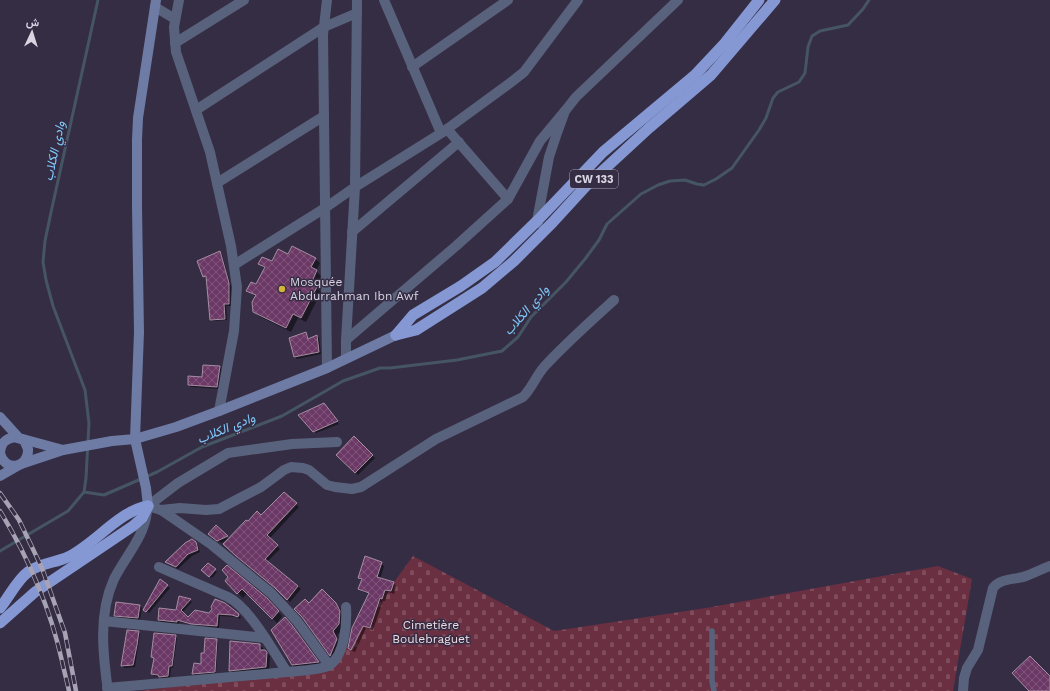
<svg xmlns="http://www.w3.org/2000/svg" width="1050" height="691" font-family="'Work Sans',Vazirmatn,sans-serif">
  <style>
    .cemetery { fill: url(#cemetery-stones) }
    .shadow { fill: #0007 }
    .lines { fill: none; stroke-linecap: round; stroke-linejoin: round }
    .stream { stroke: #465563; stroke-width: 3 }
    .building { fill: url(#building-cross-hatch); stroke: #a58da2 }
    .service { stroke: #59627c; stroke-width: 5.5 }
    .minor { stroke: #59627c; stroke-width: 10 }
    .tertiary { stroke: #59627c; stroke-width: 10 }
    .secondary { stroke: #6e7ca5; stroke-width: 10 }
    .trunk { stroke: #8598d3; stroke-width: 11 }
    .rail-casing { stroke: #a8a3b4; stroke-width: 4.5 }
    .rail { stroke: #352d44; stroke-width: 3; stroke-dasharray: 9; stroke-linecap: butt }
    .poi-dot { fill: #d5b535; stroke: #352d44; stroke-width: 1.5 }
    .labels { text-anchor: middle; dominant-baseline: central; stroke-width: 3; stroke-linejoin: round; paint-order: stroke }
    .shield { fill: #352d44; stroke: #a7a2b3; stroke-width: 1 }
    .shield-label { font-size: 11px; font-weight: bold; fill: #d8d4e2 }
    .poi-label { font-size: 12px; fill: #d8d4e2; stroke: #352d44; text-anchor: start }
    .park-label { font-size: 12px; fill: #f1dbe0; stroke: #352d44 }
    .water-label { font-size: 13px; font-style: italic; fill: #7fc8f9; stroke: #352d44 }
  </style>
  <defs>
    <pattern id="cemetery-stones" width="16" height="16" patternUnits="userSpaceOnUse"><rect width="16" height="16" fill="#6a2f41"/><path d="M2 7V4a2 2 0 0 1 4 0v3zM10 15v-3a2 2 0 0 1 4 0v3z" fill="#7f4c5c"/></pattern>
    <pattern id="building-cross-hatch" width="8" height="8" patternUnits="userSpaceOnUse"><rect width="8" height="8" fill="#6c3966"/><path d="M0 0l8 8M0 8l8-8" fill="none" stroke="#80557c"/></pattern>
  </defs>
  <rect width="100%" height="100%" fill="#352d44"/>
  <!-- cemetery -->
  <polygon class="cemetery" points="413,556 554,631 706,608 938,566 972,579 953,691 138,691 331,668"/>
  <!-- shadow -->
  <g class="shadow">
    <polygon points="220,252 222,255 231,286 231,306 226,306 227,320 214,321 211,319 207,279 204,276"/>
    <polygon points="289,255 315,259 320,263 316,271 321,276 316,287 321,292 306,322 298,318 291,332 259,316 254,311 256,297 248,290 257,286 265,269 260,264 272,263"/>
    <polygon points="306,334 309,340 317,336 319,338 321,354 297,359 295,357 290,339"/>
    <polygon points="219,367 221,369 219,389 191,387 189,385"/>
    <polygon points="326,407 339,424 316,433 299,416"/>
    <polygon points="354,438 375,458 358,475 337,455"/>
    <polygon points="284,493 299,507 269,539 280,549 267,562 301,589 290,602 228,540 221,543 212,537 216,527 229,539 248,523 261,517"/>
    <polygon points="195,542 198,545 200,552 192,556 178,569 167,562"/>
    <polygon points="381,563 384,566 380,579 393,582 396,586 394,594 388,592 385,601 383,601 373,630 366,628 355,652 352,651 366,622 364,621 352,647 352,650 349,648 369,594 363,592 360,589 362,581 359,578"/>
    <polygon points="208,564 217,572 212,578 202,570"/>
    <polygon points="160,581 170,588 149,613 145,610"/>
    <polygon points="226,581 266,598 282,616 277,623 247,593 243,598"/>
    <polygon points="322,591 340,608 344,616 343,629 337,635 341,644 335,659 303,617"/>
    <polygon points="190,600 192,602 182,613 188,619 209,614 224,604 241,617 240,619 235,617 220,616 219,628 194,625 179,622 179,624 161,622 159,620 177,611"/>
    <polygon points="140,606 142,608 140,620 117,617 115,615"/>
    <polygon points="285,619 297,631 322,667 297,669 292,664"/>
    <polygon points="138,632 140,634 135,667 124,668 122,666"/>
    <polygon points="175,636 177,638 173,668 171,668 170,678 162,678 160,677 154,676 152,674 154,659 152,657"/>
    <polygon points="216,640 218,642 216,673 195,675 193,674 201,665 205,654"/>
    <polygon points="259,645 263,648 263,651 265,651 270,656 269,670 234,674 230,670"/>
  </g>
  <g class="lines">
    <!-- stream -->
    <g class="stream">
      <polyline points="84,492 104,495 157,472 202,447 282,416 343,381 380,368 390,368 457,360 502,351 518,337 531,317 566,282 585,259 599,240 607,224 641,194 658,185 670,181 685,180 697,184 704,185 716,179 732,168 759,130 766,118 773,98 778,92 799,82 805,73 808,47 812,36 820,31 848,25 863,9 869,0"/>
      <polyline points="0,551 68,511 84,492 86,478 89,423 85,390 53,306 46,280 43,262 45,241 50,217 98,0"/>
    </g>
  </g>
  <!-- building -->
  <g class="building">
    <polygon points="292,246 316,258 311,267 317,270 311,284 317,287 301,318 293,314 286,328 253,312 252,302 256,295 246,291 251,282 256,284 265,267 258,264 262,257 272,261 278,249 288,254"/>
    <polygon points="220,251 229,283 229,304 224,304 225,319 210,320 206,276 203,277 197,261"/>
    <polygon points="306,332 308,339 317,335 319,352 294,357 289,338"/>
    <polygon points="203,365 220,366 217,387 188,385 188,376 202,377"/>
    <polygon points="324,403 338,421 313,432 298,415"/>
    <polygon points="354,436 373,455 355,473 336,455"/>
    <polygon points="284,492 297,503 267,535 278,545 265,559 298,586 287,600 275,588 236,556 223,544 246,520 248,521 257,511 261,515"/>
    <polygon points="216,525 228,536 217,541 208,534"/>
    <polygon points="192,539 196,542 198,550 188,554 176,567 165,562 185,543"/>
    <polygon points="365,556 382,562 377,577 394,582 391,591 385,590 382,599 380,598 370,628 363,626 351,650 348,648 352,628 369,593 358,589 362,579 358,578"/>
    <polygon points="208,563 216,569 209,577 201,570"/>
    <polygon points="227,565 267,598 279,611 272,619 242,589 237,594 225,581 228,577 222,570"/>
    <polygon points="160,579 168,585 146,612 143,610"/>
    <polygon points="322,589 336,603 340,611 339,624 333,631 337,639 330,656 302,617 294,609 305,599 309,603"/>
    <polygon points="179,596 191,599 181,610 188,617 195,610 209,613 212,609 211,607 215,599 225,603 239,614 238,617 232,615 218,614 217,626 191,624 177,620 177,622 158,620 159,608 176,610"/>
    <polygon points="116,602 140,605 138,618 114,616"/>
    <polygon points="285,617 292,625 319,662 292,665 271,630"/>
    <polygon points="127,630 139,631 137,645 133,665 121,666"/>
    <polygon points="154,633 176,635 172,666 169,666 168,676 159,677 158,675 151,674 154,658 151,657"/>
    <polygon points="205,638 217,639 215,672 192,674 194,663 201,664 201,653 204,653"/>
    <polygon points="230,641 260,644 260,650 265,650 267,652 266,667 229,671"/>
    <polygon points="1030,656 1050,676 1050,691 1029,691 1012,673"/>
  </g>
  <g class="lines">
    <!-- service -->
    <polyline class="service" points="712,631 712,681 714,691"/>
    <!-- minor -->
    <g class="minor">
      <polyline points="179,0 174,27 176,52 210,152 231,246 237,287 234,331 219,411"/>
      <polyline points="327,0 323,35 327,368"/>
      <polyline points="384,0 441,133"/>
      <polyline points="155,7 175,19"/>
      <polyline points="175,43 244,0"/>
      <polyline points="412,67 508,0"/>
      <polyline points="196,110 324,27 357,13"/>
      <polyline points="447,129 508,199"/>
      <polyline points="217,183 324,116"/>
      <polyline points="538,223 537,221 549,157 557,133 565,111 576,97 678,0"/>
      <polyline points="352,232 459,142"/>
      <polyline points="234,265 325,208 355,187 443,132 510,83 524,72 578,0"/>
      <polyline points="346,340 456,246 508,199 540,141 565,111"/>
      <polyline points="346,358 346,340 355,187 357,0"/>
      <polyline points="148,506 161,510 212,545 271,593 297,621 329,665"/>
      <polyline points="148,506 178,483 228,453 292,444 337,442"/>
      <path d="M161 510 180 508 206 510 219 509 261 487 284 470 291 467 303 468 309 470 327 485 335 487 352 489 361 487 436 439 523 397C532 388 536 376 544 367 566 343 590 322 614 300"/>
      <path d="M159 567 228 597C250 608 273 651 287 672"/>
      <polyline points="104,621 265,638"/>
      <path d="M107 688 287 672C297 671 322 670 330 665 345 654 347 623 346 607"/>
      <path d="M963 691 964 678 967 668 978 650 993 588C1000 578 1015 580 1026 576 1034 573 1042 569 1050 566"/>
    </g>
    <!-- tertiary -->
    <path class="tertiary" d="M108 691C103 655 98 614 114 579 125 557 145 536 147 511"/>
    <!-- secondary -->
    <g class="secondary">
      <polyline points="0,417 19,438 63,450"/>
      <path d="M0 452C1 443 5 439 14 437L24 440 28 449C29 469 4 472 0 453"/>
      <polyline points="21,464 63,450 112,441 135,439 176,427 219,411 327,368 396,335"/>
      <polyline points="0,476 19,465"/>
      <polyline points="148,506 146,488 135,439 139,332 137,207 137,140 138,118 156,0"/>
    </g>
    <!-- trunk -->
    <g class="trunk">
      <polyline points="396,335 416,330 482,288 514,261 552,223 585,187 649,128 711,75 775,0"/>
      <polyline points="396,335 413,315 461,286 495,262 537,221 603,152 695,75 725,43 759,0"/>
      <path d="M0 608C9 597 17 580 28 572 40 563 55 563 68 557 95 544 119 511 148 506"/>
      <polyline points="0,623 35,592 133,526 142,518 148,506"/>
    </g>
    <!-- rail casing -->
    <g class="rail-casing">
      <g id="rail">
        <polyline points="0,493 19,520 42,568 65,633 76,691"/>
        <path d="M0 511C28 557 50 608 62 661 64 671 67 681 69 691"/>
      </g>
    </g>
    <!-- rail -->
    <use href="#rail" class="rail"/>
  </g>
  <!-- markers -->
  <circle class="poi-dot" cx="282" cy="289" r="4"/>
  <g class="labels">
    <!-- shield labels -->
    <rect class="shield" x="570" y="170" width="48" height="18" rx="3"/>
    <g class="shield-label">
      <text x="594" y="179">CW 133</text>
    </g>
    <!-- poi labels -->
    <g class="poi-label">
      <text x="290" y="282">Mosquée<tspan x="290" dy="14">Abdurrahman Ibn Awf</tspan></text>
    </g>
    <!-- park labels -->
    <g class="park-label">
      <text x="431" y="625">Cimetière<tspan x="431" dy="14">Boulebraguet</tspan></text>
    </g>
    <!-- water labels -->
    <g class="water-label">
      <text transform="translate(54 151) rotate(-78)">وادي الكلاب</text>
      <text transform="translate(526 310) rotate(-49)">وادي الكلاب</text>
      <text transform="translate(226 428) rotate(-22)">وادي الكلاب</text>
    </g>
  </g>
  <!-- north arrow -->
  <g transform="translate(32 32) rotate(4)" stroke="#352d44" stroke-width="3" paint-order="stroke">
  <path d="M0-3L7 15L0 10L-7 15Z" fill="#d8d4e2"/>
  <text y="-6" font-size="11" font-weight="bold" text-anchor="middle" fill="#d8d4e2">ش</text>
  </g>
</svg>
